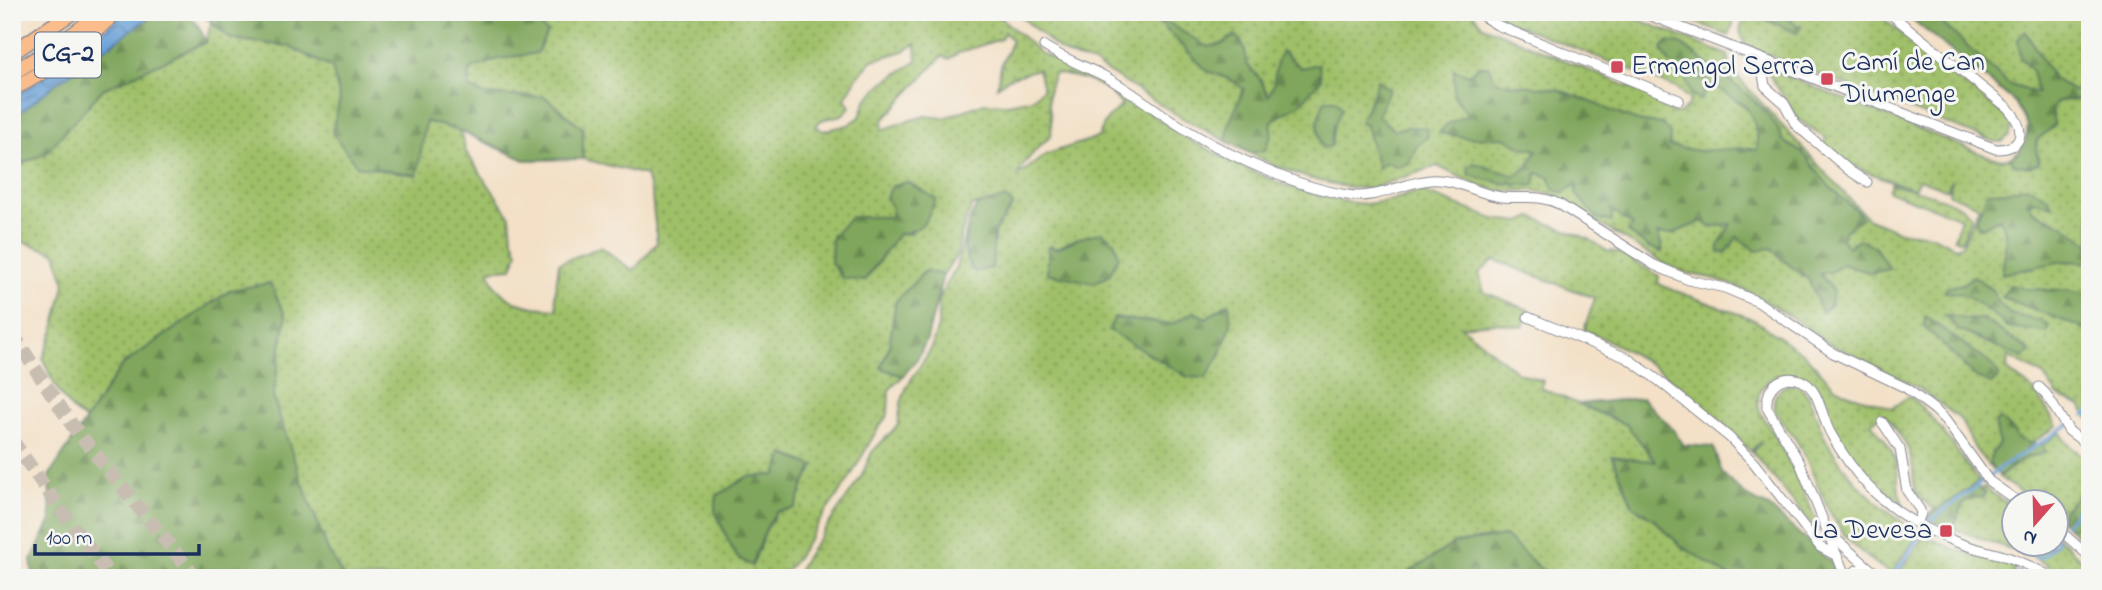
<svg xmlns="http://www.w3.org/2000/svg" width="2102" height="590" font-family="'Indie Flower',sans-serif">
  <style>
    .grass { fill: url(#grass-dots); stroke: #5d7762; stroke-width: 2; fill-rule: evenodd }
    .forest { fill: url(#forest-firs); stroke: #4d6a5d; stroke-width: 2 }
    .water { fill: url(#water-waves); stroke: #41679a; stroke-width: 2 }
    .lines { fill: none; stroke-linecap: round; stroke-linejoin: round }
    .stream { stroke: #679fd5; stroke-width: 3.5 }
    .trunk-tunnel { stroke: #c8bdb1; stroke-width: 14; stroke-dasharray: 14 7; stroke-linecap: butt }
    .minor-casing { stroke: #878892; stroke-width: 11 }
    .trunk-casing { stroke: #878892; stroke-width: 17 }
    .minor { stroke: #fff; stroke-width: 9 }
    .trunk { stroke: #f9bc8a; stroke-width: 14 }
    .poi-dot { fill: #d1495b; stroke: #f6f6f2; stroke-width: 2.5 }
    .labels { text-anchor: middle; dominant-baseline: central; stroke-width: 6; stroke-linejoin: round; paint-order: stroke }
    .shield { fill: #f6f6f2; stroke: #5d6b8a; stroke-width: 2 }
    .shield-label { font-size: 26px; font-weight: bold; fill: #1b2f5e }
    .poi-label { font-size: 28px; fill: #1b2f5e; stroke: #f6f6f2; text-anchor: start }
  </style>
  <defs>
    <pattern id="grass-dots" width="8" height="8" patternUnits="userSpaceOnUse" patternTransform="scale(1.75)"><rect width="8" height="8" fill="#9fbf67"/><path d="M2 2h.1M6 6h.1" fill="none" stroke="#819c58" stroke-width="1.8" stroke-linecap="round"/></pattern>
    <pattern id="forest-firs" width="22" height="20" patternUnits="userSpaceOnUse" patternTransform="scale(1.75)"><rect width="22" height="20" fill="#7fa65c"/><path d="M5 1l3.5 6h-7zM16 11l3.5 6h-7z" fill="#67884f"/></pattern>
    <pattern id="water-waves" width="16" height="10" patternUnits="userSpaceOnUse" patternTransform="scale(1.75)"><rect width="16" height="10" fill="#679fd5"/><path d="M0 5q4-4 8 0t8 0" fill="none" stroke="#5482b0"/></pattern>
  </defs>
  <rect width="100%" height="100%" fill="#f6f6f2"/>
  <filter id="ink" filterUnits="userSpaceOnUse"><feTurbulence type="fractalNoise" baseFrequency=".0143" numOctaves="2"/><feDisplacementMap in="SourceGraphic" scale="14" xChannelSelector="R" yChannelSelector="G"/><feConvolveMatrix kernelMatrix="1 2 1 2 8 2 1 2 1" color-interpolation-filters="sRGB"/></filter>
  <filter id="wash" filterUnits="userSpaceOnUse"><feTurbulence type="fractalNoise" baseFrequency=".00686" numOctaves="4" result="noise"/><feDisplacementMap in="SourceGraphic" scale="28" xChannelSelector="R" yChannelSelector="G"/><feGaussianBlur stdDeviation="1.57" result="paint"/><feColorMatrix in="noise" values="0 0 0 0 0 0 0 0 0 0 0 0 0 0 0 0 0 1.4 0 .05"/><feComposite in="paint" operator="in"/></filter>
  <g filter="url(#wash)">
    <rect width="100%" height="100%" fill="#f3e0c6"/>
    <!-- grass -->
    <g class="grass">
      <path d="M513 12H995L1040 53 1112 86 1184 137 1245 168 1286 186 1346 202 1367 204 1392 200 1420 191 1494 219 1521 222 1532 217 1589 239 1607 251 1618 252 1659 276 1658 283 1662 286 1753 319 1805 355 1835 387 1847 393 1892 408 1909 396C1939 420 1956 452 1979 481L1937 511C1902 487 1920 482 1909 452 1905 439 1892 424 1884 414L1871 423C1881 435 1892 447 1896 463 1900 481 1895 490 1905 507 1878 487 1849 459 1833 428 1827 416 1826 399 1817 388 1811 380 1801 373 1790 374 1772 374 1754 388 1759 408 1763 421 1780 441 1786 455 1798 479 1809 504 1820 529L1818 531 1815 530 1799 508 1752 452 1762 441 1750 451C1714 414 1674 376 1628 351 1614 343 1599 337 1584 330L1595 298 1494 260 1479 273 1484 292 1529 310 1523 327 1496 323 1461 326 1517 372 1543 381 1541 388 1627 425 1657 463 1613 457 1633 506 1655 520 1681 546 1732 577 1671 578 1650 574 1625 578H1555L1541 569 1505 536 1455 543 1400 578H796L802 563 861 477 872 452 898 425 901 403 907 386 931 349 938 326V300L956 267 966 233 965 246 992 268 994 232 1012 206 1005 199 985 205H972L962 231 957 255 943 275 925 271 896 301 889 347 881 367 903 376 889 390 888 415 878 428 848 481 825 513 798 556 781 578H344L328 551 296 467 273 397 286 317 231 290 122 365 86 420C66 410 50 379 43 358L54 330 65 284 56 253 12 238V167L45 154 102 89 206 42 211 23 231 39 288 46 333 68 340 99 332 132 417 175 425 121 460 131 466 152 510 216 512 236 518 252 512 268 489 270C497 303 527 308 557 309L555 296 559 263 601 247 633 271 657 243 652 197 646 175 583 159V128L545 97 485 95 469 88 470 70 498 59 537 53 528 14ZM1004 32 1012 40 1001 66 997 87 1009 78 1038 69 1043 89 1032 99 1008 104 984 103 944 118 926 116 904 122 882 130 883 120 942 56 949 59 958 53 1001 39ZM916 44 917 61 883 83 866 100 860 117 848 125 823 131 816 126 821 120 842 115 850 107 845 98 858 76 873 60 904 51ZM1055 73C1082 78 1107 82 1122 106 1109 114 1103 123 1099 137L1047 154 1017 176C1025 160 1038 147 1051 136 1054 109 1041 99 1055 73ZM892 208 912 233 898 234 865 281 851 217H891ZM1050 246 1056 249 1069 277 1047 273ZM1228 303 1188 377 1109 330 1151 323 1172 324 1194 312 1206 318ZM785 454 814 466 804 485 795 508 776 512 766 529 752 565 737 557 729 542 715 511 717 496 747 477 776 475Z"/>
      <path d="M1016 12H1472L1483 26 1660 100 1671 113 1679 114 1687 107 1690 100 1676 88 1499 18 1490 12H1619L1728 55 1732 71 1867 218 1898 231 1931 235 1955 247 1962 245 1979 206 1949 194 1952 179 1947 190 1919 179 1914 189 1861 170 1822 149 1826 138 1799 120 1764 67 1979 153 2001 160 2010 158 2020 151 2026 140 2028 125 2015 102 1903 12H2060L2090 19V420L2081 406 2058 396 2043 375 2008 356 2007 369C2013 375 2019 379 2026 384 2039 394 2048 412 2057 426L1992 470 1975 449 1960 419 1919 388 1828 343 1788 315 1750 292 1716 279 1686 273 1663 263 1552 194 1531 190 1502 191 1479 186 1437 166 1369 189 1341 186 1308 178 1271 164 1184 119 1093 63 1068 55 1054 46Z"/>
      <polygon points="1668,12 1737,12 1729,36"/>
      <polygon points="1746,12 1876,12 1943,68 2007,117 2012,126 2009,136 2002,142 1995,142 1745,46 1740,30"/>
      <path d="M1891 183C1911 190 1960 199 1971 216L1962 241 1954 238 1961 218 1888 191Z"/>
      <path d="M1788 384C1789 384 1798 385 1799 386 1810 391 1819 426 1825 438 1847 479 1880 509 1919 533L1891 574C1877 564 1861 554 1849 540 1822 509 1817 475 1797 441 1790 430 1776 419 1774 405 1773 394 1780 389 1788 384Z"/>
      <path d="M2061 432C2065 445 2078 453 2090 459V488L2061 521 2057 518 2056 503 2035 502 1999 477Z"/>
      <polygon points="1984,487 2014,508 2014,544 2056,544 2057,536 2088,566 2090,578 2069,578 2033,557 1937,523"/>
      <polygon points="2090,500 2090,546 2067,526"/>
      <polygon points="1925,536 1952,548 2016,567 2011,578 1895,578"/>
    </g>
    <!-- forest -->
    <g class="forest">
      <path d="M157 12C188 12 193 12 206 42L103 89 45 154 12 167V119L55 84Z"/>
      <polygon points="200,12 513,12 528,14 547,32 537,53 498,59 470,70 469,88 485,95 545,97 583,128 583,159 525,160 460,131 426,121 417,175 357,166 332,132 340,99 332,68 288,46 231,39"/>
      <path d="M1752 12H1792L1791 21 1801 27 1797 33C1789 30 1782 26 1774 23 1766 19 1758 19 1752 12Z"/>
      <polygon points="1903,12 1926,12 1944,25 2010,85 2037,93 2032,71 2020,57 2018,39 2025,31 2053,78 2073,91 2089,88 2082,99 2058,101 2052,109 2054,126 2037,140 2036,149 2039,162 2031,167 2016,165 2010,158 2020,151 2027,136 2028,126 2015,102"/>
      <path d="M1165 21 1208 47 1222 44 1235 35 1244 46 1247 64 1261 80 1268 96C1279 80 1271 68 1282 51L1301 68 1319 64 1321 80 1301 103 1272 121 1271 136 1265 150 1250 153 1226 141 1229 124 1244 89 1229 79 1207 71 1160 23Z"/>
      <path d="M1667 42 1681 44 1743 91 1764 110 1777 127 1783 141 1803 153 1830 187 1859 213 1862 218 1844 231 1842 239 1848 247 1859 239 1874 246 1890 269 1871 273 1842 264 1831 272 1820 274 1834 291 1830 305 1822 312 1809 280 1779 257 1772 248 1756 251 1737 237 1727 252 1719 253V245L1731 224 1710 227 1703 221 1672 234H1657L1662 245V252L1648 247 1628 232 1633 226 1611 209 1612 222 1597 218 1576 194 1577 184 1562 193 1553 189 1550 177 1537 173 1534 185C1511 186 1491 182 1469 175L1468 167 1474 163 1516 176 1529 165 1537 150 1522 147 1504 137 1471 138 1439 133 1447 124 1468 115 1454 96V69L1469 75 1478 66H1488L1495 80C1516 88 1537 84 1559 90 1585 98 1609 111 1635 120 1643 123 1653 123 1662 124L1670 134 1669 146 1699 151 1743 148 1757 150C1759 136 1755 118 1745 107 1737 98 1717 89 1707 82L1701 100 1691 96 1686 79 1668 61 1662 48Z"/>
      <path d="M1377 80 1389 89 1378 116 1394 130 1408 127 1427 128 1428 136 1416 147 1409 163 1398 167 1386 162 1378 168 1366 125 1360 123C1365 108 1374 96 1377 80Z"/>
      <path d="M1325 100H1335L1342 108 1333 128 1331 146 1322 148C1316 127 1316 120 1325 100Z"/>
      <path d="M908 182 936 199C927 221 923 231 898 234L864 281 842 278 831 263 832 236 851 217H891L892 208 886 197 893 185Z"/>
      <path d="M2026 186 2048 197 2052 206 2036 201 2029 203 2033 211 2062 224 2087 242 2090 245V267L2086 262 2063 261 2002 274C2004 254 2010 237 2000 218L1980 228 1975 222 1988 192 2010 191Z"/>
      <path d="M1005 198 1013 205 994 232 992 268 975 272C957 255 966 224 977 205Z"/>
      <polygon points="1102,232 1114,241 1119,256 1109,276 1093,283 1047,273 1049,246 1056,249 1076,239"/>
      <polygon points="925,271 943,275 927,339 918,358 903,376 881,368 889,347 896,301"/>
      <polygon points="1974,276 1992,290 1998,302 2010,314 2041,321 2049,326 2047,333 2008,327 1992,314 1964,294 1945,292 1947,287 1962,284"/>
      <polygon points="270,283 286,317 273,397 298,471 328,551 344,578 34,578 31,561 51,520 49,476 122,365 231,290"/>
      <polygon points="2010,285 2026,289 2064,290 2090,295 2090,331 2002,297"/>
      <polygon points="1229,303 1231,325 1220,355 1206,378 1188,377 1109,330 1114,318 1172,324 1194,312 1206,318"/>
      <polygon points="1945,315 1971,320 1983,319 2030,351 2023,358 1958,330"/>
      <polygon points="1925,316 1995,367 1999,377 1991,384 1977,378 1924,326"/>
      <polygon points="1642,398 1670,426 1684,445 1713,447 1722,473 1747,497 1769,507 1834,565 1834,578 1732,578 1681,546 1655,520 1633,506 1612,456 1656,462 1627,425 1579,404"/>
      <path d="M2000 419 2014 431 2017 439C2026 441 2036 445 2043 445L2045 453 2025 458 2000 476C1985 465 1988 457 1999 444L1995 422Z"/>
      <polygon points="784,454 814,466 804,485 795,508 776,512 766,529 752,566 737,557 729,542 715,511 717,496 747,477 776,475"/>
      <polygon points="2090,482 2090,505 2078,526 2072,528 2065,525 2060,519 2063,511"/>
      <path d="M1975 485 1985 493 1984 497C1951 497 1966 517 1950 528L1927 520 1930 514Z"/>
      <polygon points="1505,536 1536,565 1555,578 1400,578 1455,543"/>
    </g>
    <!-- water -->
    <polygon class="water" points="125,12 157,12 55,84 12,119 12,99 58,67"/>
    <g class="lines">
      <!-- stream -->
      <g class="stream">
        <polyline points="2085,415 2090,412"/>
        <polyline points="2065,525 2090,494"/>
        <polyline points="2056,542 2058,539"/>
        <polyline points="2036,558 2045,555 2055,544"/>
        <polyline points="1892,578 1931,520 2002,467 2070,424"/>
        <polyline points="2014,578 2020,571"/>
      </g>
    </g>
  </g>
  <g filter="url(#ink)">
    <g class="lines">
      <!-- trunk-tunnel -->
      <g class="trunk-tunnel">
        <polyline points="12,333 72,425 196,578"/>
        <polyline points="12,440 78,534 112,578"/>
      </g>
      <!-- minor casing -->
      <g class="minor-casing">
        <g id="minor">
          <polyline points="1481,12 1484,17 1497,25 1679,100"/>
          <path d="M1641 12 1996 149C2026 149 2025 128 2008 108L1888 12"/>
          <path d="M1044 46C1064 59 1085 66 1106 77 1135 93 1161 115 1190 132 1236 159 1295 186 1347 195 1378 200 1401 183 1430 180 1454 178 1474 192 1496 196 1520 201 1534 192 1559 204L1654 265 1689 280 1725 288 1758 302 1833 353 1906 388 1935 410 1946 421 1989 481 2020 503"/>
          <polyline points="1764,60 1763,74 1765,86 1784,103 1796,125 1850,171 1867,182"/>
          <polyline points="1528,317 1627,358 1658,380 1729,437 1754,463 1820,547 1837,556"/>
          <polyline points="2039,387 2046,394 2069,431 2090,447"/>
          <polyline points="1882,422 1900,449 1907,491 1920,510 1921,514 1917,523"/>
          <polyline points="2056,527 2090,557"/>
          <polyline points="1830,534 1869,568 1883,578"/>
          <path d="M1846 578 1800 463 1767 408C1765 386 1783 371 1804 382 1820 391 1822 419 1831 434 1841 452 1854 471 1868 486 1895 514 1931 534 1968 546 1980 550 1992 552 2004 556 2021 561 2037 569 2053 578"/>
          <polyline points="1846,578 1857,570 1869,568"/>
        </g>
      </g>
      <!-- trunk casing -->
      <g class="trunk-casing">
        <g id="trunk">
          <polyline points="12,53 73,12"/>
          <polyline points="12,73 57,46 103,12"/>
          <path d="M12 89C52 70 84 42 116 12"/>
        </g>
      </g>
      <!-- minor -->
      <use href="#minor" class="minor"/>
      <!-- trunk -->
      <use href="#trunk" class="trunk"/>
    </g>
  </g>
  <!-- markers -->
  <g class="poi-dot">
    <rect x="1610" y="60" width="14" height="14" rx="3.5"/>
    <rect x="1820" y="72" width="14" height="14" rx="3.5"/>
    <rect x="1939" y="524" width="14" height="14" rx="3.5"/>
  </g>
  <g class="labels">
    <!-- shield labels -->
    <rect class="shield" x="35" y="32.5" width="66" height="45" rx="5"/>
    <g class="shield-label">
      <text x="68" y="55">CG-2</text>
    </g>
    <!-- poi labels -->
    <g class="poi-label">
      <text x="1841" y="63">Camí de Can<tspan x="1841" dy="32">Diumenge</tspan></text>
      <text x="1631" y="67">Ermengol Serrra</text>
      <text x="1932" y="531" text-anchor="end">La Devesa</text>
    </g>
  </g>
  <!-- margin -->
  <rect width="2102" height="590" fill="none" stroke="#f6f6f2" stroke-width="42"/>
  <!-- north arrow -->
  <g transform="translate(2035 523) rotate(200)"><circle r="33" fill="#f6f6f2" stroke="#9ea6b7" stroke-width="2"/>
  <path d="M0-5L12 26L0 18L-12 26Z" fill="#d1495b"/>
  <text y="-10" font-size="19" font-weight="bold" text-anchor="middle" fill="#1b2f5e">N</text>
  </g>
  <!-- scale -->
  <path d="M35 544v10h164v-10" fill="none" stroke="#1b2f5e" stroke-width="3.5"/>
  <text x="46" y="544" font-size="21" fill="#1b2f5e" stroke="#f6f6f2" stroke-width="5" paint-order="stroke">100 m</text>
</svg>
